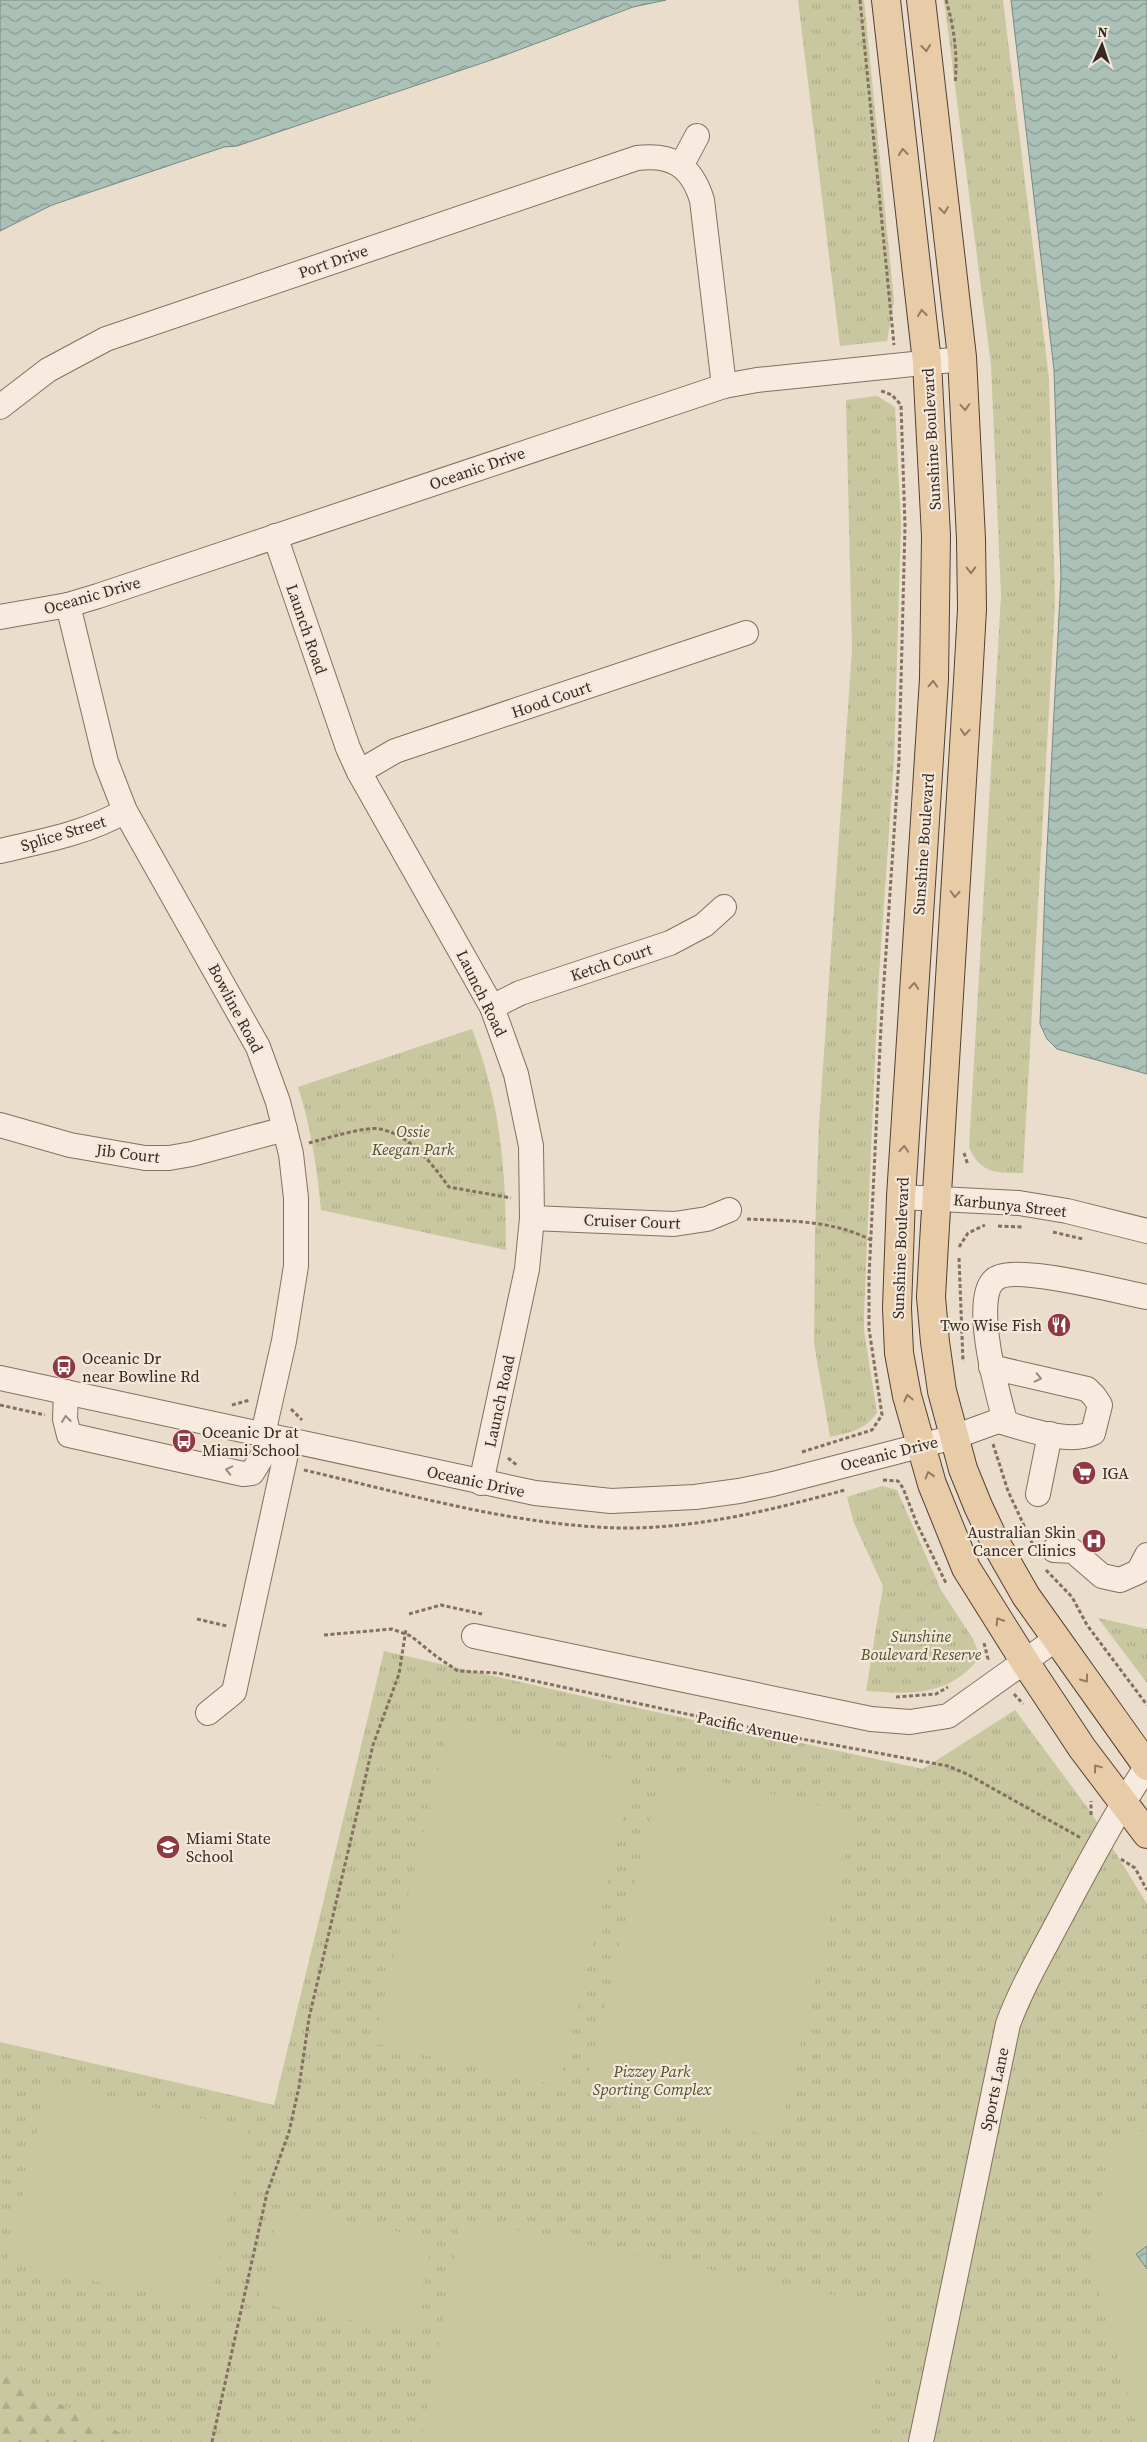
<svg xmlns="http://www.w3.org/2000/svg" width="1147" height="2442" font-family="'Source Serif 4',serif">
  <style>
    .grass { fill: url(#grass-tufts) }
    .forest { fill: url(#forest-firs) }
    .pitch { fill: #c8c7a0 }
    .water { fill: url(#water-waves); stroke: #728d83 }
    .lines { fill: none; stroke-linecap: round; stroke-linejoin: round }
    .minor-casing { stroke: #856f61; stroke-width: 26 }
    .major-casing { stroke: #543f34; stroke-width: 30 }
    .path { stroke: #856f61; stroke-width: 3; stroke-dasharray: 4 2.5; stroke-linecap: butt }
    .minor { stroke: #f6ebde; stroke-width: 24 }
    .major { stroke: #e8cca8; stroke-width: 28 }
    .oneway { stroke: #907b66 }
    .oneway2 { stroke: #978a80 }
    .labels { text-anchor: middle; dominant-baseline: central; stroke-width: 4.5; stroke-linejoin: round; paint-order: stroke }
    .street-label { font-size: 16px; fill: #382a23; stroke: #f3e8da }
    .park-label { font-size: 16px; font-style: italic; fill: #4d522c; stroke: #f3e8da }
    .poi-label { font-size: 16px; fill: #382a23; stroke: #f3e8da; text-anchor: start }
  </style>
  <defs>
    <pattern id="grass-tufts" width="24" height="20" patternUnits="userSpaceOnUse" patternTransform="scale(1.25)"><rect width="24" height="20" fill="#c8c7a0"/><path d="M3 7l-1-3M5 7V3M7 7l1-3M15 17l-1-3M17 17v-4M19 17l1-3" fill="none" stroke="#adab8a"/></pattern>
    <pattern id="forest-firs" width="22" height="20" patternUnits="userSpaceOnUse" patternTransform="scale(1.25)"><rect width="22" height="20" fill="#c8c7a0"/><path d="M5 1l3.5 6h-7zM16 11l3.5 6h-7z" fill="#adab8a"/></pattern>
    <pattern id="water-waves" width="16" height="10" patternUnits="userSpaceOnUse" patternTransform="scale(1.25)"><rect width="16" height="10" fill="#abc0b7"/><path d="M0 5q4-4 8 0t8 0" fill="none" stroke="#8c9c94"/></pattern>
  </defs>
  <rect width="100%" height="100%" fill="#eaddcb"/>
  <!-- grass -->
  <g class="grass">
    <polygon points="798,0 864,0 894,301 887,341 840,346"/>
    <path d="M944 0H1003L1049 379 1055 602 1023 1173C998 1173 980 1174 969 1147L1001 596 991 365Z"/>
    <path d="M877 396 895 407 901 523 894 760 878 990 864 1313V1330L877 1413C864 1431 850 1432 830 1437L814 1343 815 1232 819 1124 852 650 846 400Z"/>
    <path d="M472 1029C501 1105 506 1170 506 1250L321 1210C317 1168 311 1127 298 1087Z"/>
    <path d="M882 1486 897 1490 941 1590 973 1639 980 1657C949 1697 912 1694 866 1691L883 1586 854 1523 847 1497Z"/>
    <polygon points="1098,1618 1147,1629 1147,1683"/>
    <polygon points="384,1651 595,1699 923,1769 1015,1710 1090,1811 1147,1904 1147,2442 0,2442 0,2042 274,2105"/>
  </g>
  <!-- forest -->
  <polygon class="forest" points="0,2356 35,2392 125,2435 125,2442 0,2442"/>
  <!-- pitch -->
  <g class="pitch">
    <polygon points="450,1720 636,1765 559,2086 373,2043"/>
    <polygon points="663,1768 854,1814 778,2138 584,2092"/>
    <polygon points="48,2084 249,2129 208,2306 7,2262"/>
    <polygon points="1147,2128 1147,2442 1145,2442 1139,2434 1090,2257 1109,2155"/>
    <polygon points="279,2207 433,2239 413,2332 258,2303"/>
    <polygon points="461,2219 880,2304 888,2316 863,2442 421,2442"/>
  </g>
  <!-- water -->
  <g class="water">
    <polygon points="0,0 666,0 633,7 500,57 237,146 224,147 52,205 0,231"/>
    <polygon points="1011,0 1147,0 1147,1074 1057,1049 1047,1039 1040,1024 1045,888 1061,577 1054,370"/>
    <polygon points="1147,2246 1147,2269 1136,2254"/>
  </g>
  <g class="lines">
    <!-- minor casing -->
    <g class="minor-casing">
      <g id="minor">
        <polyline points="681,166 697,136"/>
        <path d="M0 407 48 370 106 339 637 158C672 154 691 165 702 200L724 386"/>
        <polyline points="275,536 348,748 359,772 492,1007 516,1074 531,1146 532,1218 527,1269 481,1483"/>
        <polyline points="68,605 106,762 125,811 258,1047 278,1102 291,1154 296,1198 296,1266 284,1341 263,1434"/>
        <polyline points="0,617 68,605 98,596 724,386 757,380 962,359"/>
        <polyline points="359,772 395,751 746,633"/>
        <path d="M0 851C43 841 87 833 125 811"/>
        <polyline points="492,1007 520,993 670,943 704,925 724,907"/>
        <polyline points="0,1125 70,1145 145,1158 169,1158 192,1154 285,1129"/>
        <polyline points="901,1197 1019,1203 1067,1211 1147,1231"/>
        <polyline points="532,1218 674,1224 707,1219 729,1210"/>
        <path d="M991 1367 1087 1389 1094 1396 1100 1405 1093 1433C1068 1445 1024 1428 998 1421"/>
        <path d="M0 1378 535 1493 611 1501 695 1497 739 1491 773 1484 954 1437 998 1421 1004 1417C997 1391 972 1299 994 1280 1012 1263 1120 1292 1147 1297"/>
        <polyline points="66,1392 65,1419 69,1435 243,1474 252,1473 274,1437"/>
        <polyline points="1038,1494 1050,1434"/>
        <polyline points="1054,1550 1073,1551 1102,1576 1120,1580 1138,1572 1147,1555"/>
        <polyline points="474,1636 871,1719 910,1722 948,1716 1056,1639"/>
        <polyline points="208,1713 234,1692 289,1440"/>
        <path d="M921 2442 1008 2024C1021 1989 1040 1956 1058 1922 1086 1869 1114 1816 1147 1766"/>
      </g>
    </g>
    <!-- major casing -->
    <g class="major-casing">
      <g id="major">
        <polyline points="886,0 927,362 936,536 934,679 901,1197 897,1308 899,1353 907,1396 932,1484 966,1568 1025,1662 1082,1748 1147,1834"/>
        <polyline points="921,0 962,357 971,539 972,609 968,681 934,1243 931,1297 935,1342 942,1391 963,1469 978,1506 994,1540 1026,1596 1147,1766"/>
      </g>
    </g>
    <!-- path -->
    <g class="path">
      <polyline points="860,0 894,345"/>
      <path d="M946 0C954 27 958 55 955 83"/>
      <path d="M309 1143C324 1139 366 1126 380 1129 412 1136 431 1163 449 1187L511 1198"/>
      <polyline points="964,1153 968,1165"/>
      <path d="M747 1219C790 1221 832 1220 871 1240"/>
      <polyline points="998,1226 1022,1227"/>
      <polyline points="1053,1232 1083,1239"/>
      <polyline points="959,1247 968,1233 985,1225"/>
      <polyline points="959,1258 963,1362"/>
      <polyline points="0,1405 45,1415"/>
      <polyline points="232,1405 250,1400"/>
      <polyline points="291,1409 302,1420"/>
      <polyline points="993,1444 1008,1491 1033,1545"/>
      <polyline points="802,1452 872,1430 882,1415 869,1329 869,1277 881,1026 899,760 905,526 901,405 892,395 879,390"/>
      <polyline points="508,1458 518,1466"/>
      <path d="M304 1470C407 1494 512 1525 619 1528 697 1529 771 1510 845 1490"/>
      <polyline points="883,1480 898,1481 903,1488 917,1524 946,1583"/>
      <polyline points="1046,1570 1072,1597 1087,1625 1147,1705"/>
      <polyline points="409,1614 441,1605 482,1614"/>
      <polyline points="197,1619 227,1626"/>
      <polyline points="324,1635 392,1629 411,1636 437,1657 458,1671 498,1673 802,1739 948,1766 967,1774 1081,1838"/>
      <polyline points="984,1643 988,1659 986,1661"/>
      <polyline points="1014,1694 1023,1704"/>
      <polyline points="896,1697 936,1694 948,1687"/>
      <polyline points="1091,1815 1091,1801"/>
      <polyline points="1121,1859 1135,1868 1147,1890"/>
      <polyline points="212,2442 267,2193 289,2132 299,2087 309,2018 373,1745 399,1674 406,1629"/>
    </g>
    <!-- minor -->
    <use href="#minor" class="minor"/>
    <!-- major -->
    <use href="#major" class="major"/>
  </g>
  <!-- one-way arrows -->
  <defs><path id="oneway-chevron" d="M-2-3.5L2.5 0L-2 3.5" fill="none" stroke-width="1.6" stroke-linecap="round" stroke-linejoin="round" transform="scale(1.25)"/></defs>
  <g class="oneway">
    <use href="#oneway-chevron" transform="translate(926 48) rotate(84)"/>
    <use href="#oneway-chevron" transform="translate(903 152) rotate(-96)"/>
    <use href="#oneway-chevron" transform="translate(944 210) rotate(83)"/>
    <use href="#oneway-chevron" transform="translate(922 313) rotate(-97)"/>
    <use href="#oneway-chevron" transform="translate(965 407) rotate(86)"/>
    <use href="#oneway-chevron" transform="translate(971 570) rotate(89)"/>
    <use href="#oneway-chevron" transform="translate(933 684) rotate(-87)"/>
    <use href="#oneway-chevron" transform="translate(965 732) rotate(94)"/>
    <use href="#oneway-chevron" transform="translate(955 894) rotate(94)"/>
    <use href="#oneway-chevron" transform="translate(914 986) rotate(-86)"/>
    <use href="#oneway-chevron" transform="translate(904 1149) rotate(-86)"/>
    <use href="#oneway-chevron" transform="translate(908 1398) rotate(-103)"/>
    <use href="#oneway-chevron" transform="translate(929 1475) rotate(-107)"/>
    <use href="#oneway-chevron" transform="translate(999 1621) rotate(-122)"/>
    <use href="#oneway-chevron" transform="translate(1085 1679) rotate(54)"/>
    <use href="#oneway-chevron" transform="translate(1097 1768) rotate(-127)"/>
  </g>
  <g class="oneway2">
    <use href="#oneway-chevron" transform="translate(1038 1378) rotate(13)"/>
    <use href="#oneway-chevron" transform="translate(66 1419) rotate(-97)"/>
    <use href="#oneway-chevron" transform="translate(229 1470) rotate(-167)"/>
  </g>
  <!-- icons -->
  <defs>
    <g id="restaurant-disc" transform="scale(1.25)"><circle r="9.5" fill="#8e3844" stroke="#f3e8da"/><path d="M-5-6h1v4h1v-4h1v4h1v-4h1v5L-1.5 .5V6h-2V.5L-5-1ZM5-6V6H3V1.5H1.5Q1.5-4 5-6Z" fill="#fff"/></g>
    <g id="bus-disc" transform="scale(1.25)"><circle r="9.5" fill="#8e3844" stroke="#f3e8da"/><path d="M-5-6H5V4H4V6H2V4H-2V6H-4V4H-5ZM-3.5-4V0h7V-4ZM-3.5 1.2v1.5H-2V1.2ZM2 1.2v1.5H3.5V1.2Z" fill="#fff"/></g>
    <g id="supermarket-disc" transform="scale(1.25)"><circle r="9.5" fill="#8e3844" stroke="#f3e8da"/><path d="M-6-5.5h2.5l.6 2H6L4.5 2H-2.5L-4.4-4H-6ZM-1.5 3.2a1.3 1.3 0 1 0 .1 0ZM3 3.2a1.3 1.3 0 1 0 .1 0Z" fill="#fff"/></g>
    <g id="hospital-disc" transform="scale(1.25)"><circle r="9.5" fill="#8e3844" stroke="#f3e8da"/><path d="M-5-5h3v3.5h4V-5h3V5h-3V1.5h-4V5h-3Z" fill="#fff"/></g>
    <g id="school-disc" transform="scale(1.25)"><circle r="9.5" fill="#8e3844" stroke="#f3e8da"/><path d="M0-5L7-2L0 1L-7-2ZM-4 1L0 2.5L4 1V4Q0 6-4 4Z" fill="#fff"/></g>
  </defs>
  <g fill-rule="evenodd">
    <use href="#restaurant-disc" x="1059" y="1325"/>
    <use href="#bus-disc" x="64" y="1367"/>
    <use href="#bus-disc" x="184" y="1441"/>
    <use href="#supermarket-disc" x="1084" y="1473"/>
    <use href="#hospital-disc" x="1094" y="1541"/>
    <use href="#school-disc" x="168" y="1847"/>
  </g>
  <g class="labels">
    <!-- street labels -->
    <g class="street-label">
      <text transform="translate(333 261) rotate(-19)">Port Drive</text>
      <text transform="translate(931 439) rotate(-93)">Sunshine Boulevard</text>
      <text transform="translate(477 468) rotate(-19)">Oceanic Drive</text>
      <text transform="translate(92 595) rotate(-16)">Oceanic Drive</text>
      <text transform="translate(307 629) rotate(71)">Launch Road</text>
      <text transform="translate(551 699) rotate(-19)">Hood Court</text>
      <text transform="translate(63 833) rotate(-17)">Splice Street</text>
      <text transform="translate(923 844) rotate(-86)">Sunshine Boulevard</text>
      <text transform="translate(611 962) rotate(-19)">Ketch Court</text>
      <text transform="translate(482 993) rotate(64)">Launch Road</text>
      <text transform="translate(236 1008) rotate(62)">Bowline Road</text>
      <text transform="translate(128 1153) rotate(7)">Jib Court</text>
      <text transform="translate(1010 1205) rotate(6)">Karbunya Street</text>
      <text transform="translate(632 1221) rotate(2)">Cruiser Court</text>
      <text transform="translate(900 1248) rotate(-88)">Sunshine Boulevard</text>
      <text transform="translate(499 1401) rotate(-78)">Launch Road</text>
      <text transform="translate(889 1453) rotate(-14)">Oceanic Drive</text>
      <text transform="translate(476 1481) rotate(12)">Oceanic Drive</text>
      <text transform="translate(748 1727) rotate(12)">Pacific Avenue</text>
      <text transform="translate(994 2089) rotate(-78)">Sports Lane</text>
    </g>
    <!-- park labels -->
    <g class="park-label">
      <text x="413" y="1131">Ossie<tspan x="413" dy="18">Keegan Park</tspan></text>
      <text x="921" y="1636">Sunshine<tspan x="921" dy="18">Boulevard Reserve</tspan></text>
      <text x="652" y="2071">Pizzey Park<tspan x="652" dy="18">Sporting Complex</tspan></text>
    </g>
    <!-- poi labels -->
    <g class="poi-label">
      <text x="1042" y="1325" text-anchor="end">Two Wise Fish</text>
      <text x="82" y="1358">Oceanic Dr<tspan x="82" dy="18">near Bowline Rd</tspan></text>
      <text x="202" y="1432">Oceanic Dr at<tspan x="202" dy="18">Miami School</tspan></text>
      <text x="1102" y="1473">IGA</text>
      <text x="1076" y="1532" text-anchor="end">Australian Skin<tspan x="1076" dy="18">Cancer Clinics</tspan></text>
      <text x="186" y="1838">Miami State<tspan x="186" dy="18">School</tspan></text>
    </g>
  </g>
  <!-- north arrow -->
  <g transform="translate(1102 45) rotate(3)" stroke="#f3e8da" stroke-width="4" paint-order="stroke">
  <path d="M0-4L9 19L0 12L-9 19Z" fill="#382a23"/>
  <text y="-8" font-size="14" font-weight="bold" text-anchor="middle" fill="#382a23">N</text>
  </g>
</svg>
